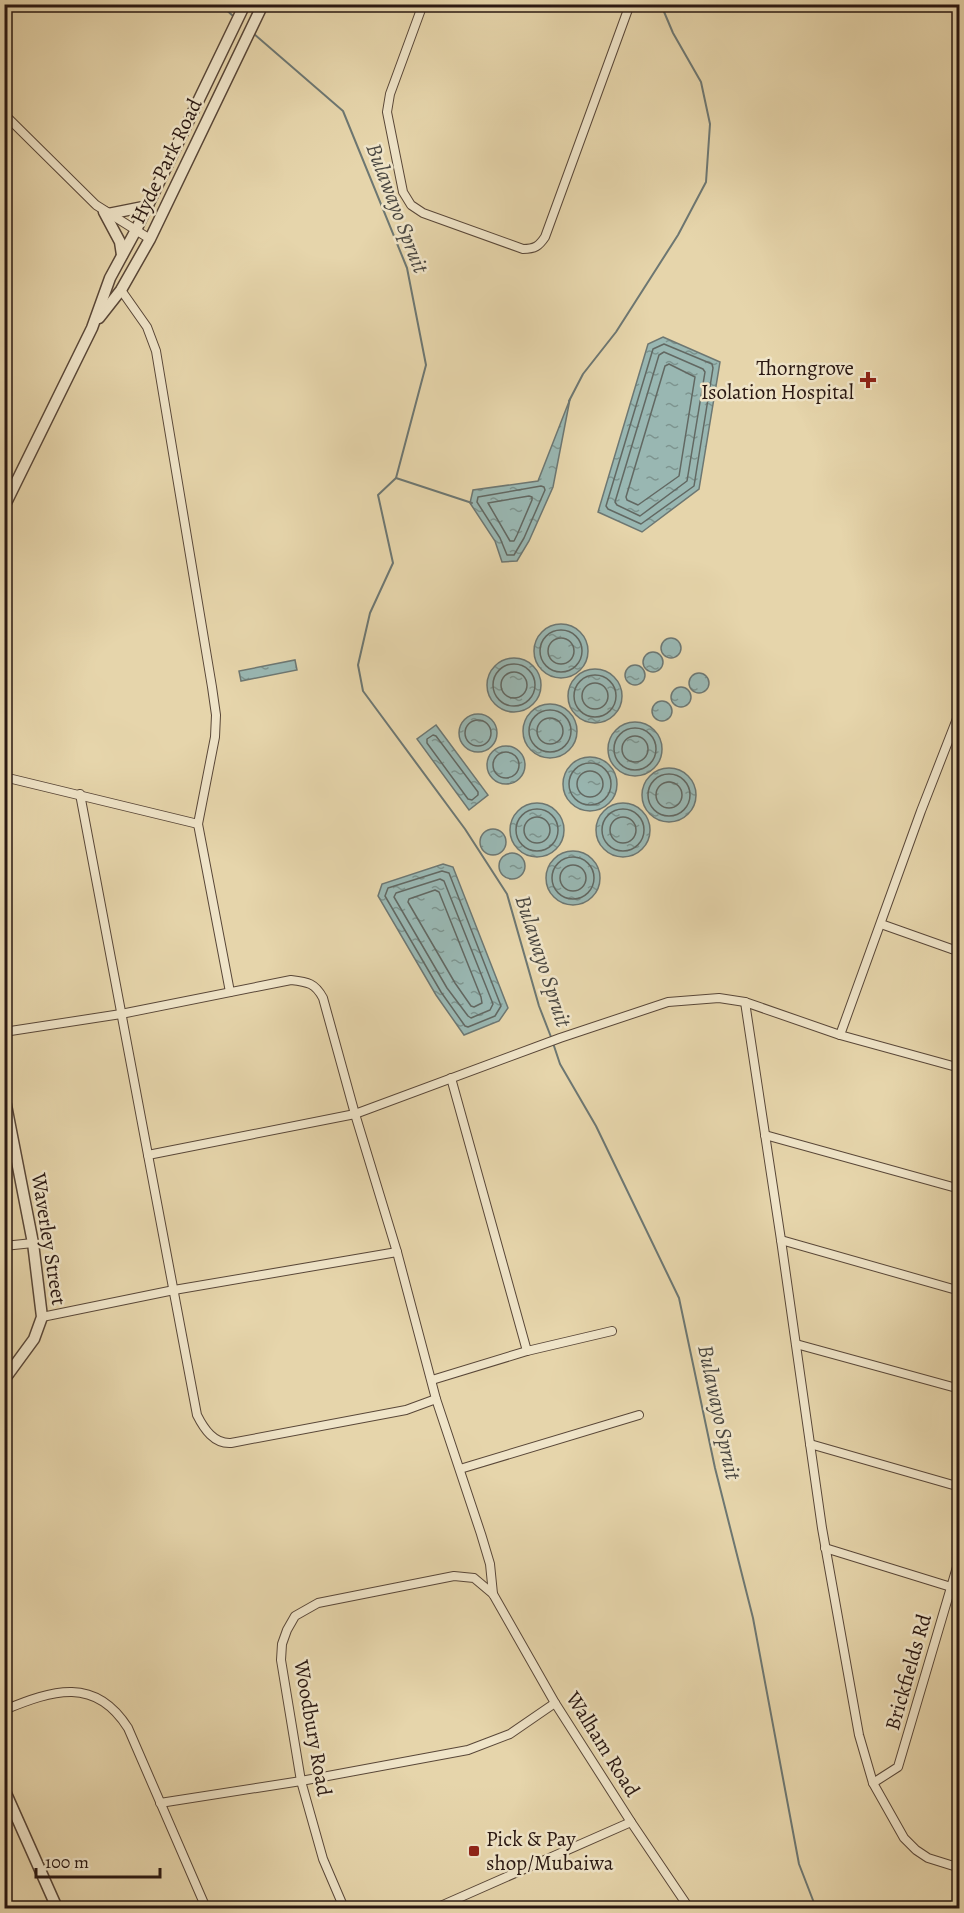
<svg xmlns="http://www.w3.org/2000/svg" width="964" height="1913" font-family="Alegreya,serif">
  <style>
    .water { fill: url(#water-ripples); stroke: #6d7772; stroke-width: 1.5 }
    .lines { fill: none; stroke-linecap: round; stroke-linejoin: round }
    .shore { stroke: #626862; stroke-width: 1.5 }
    .stream { stroke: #6d7772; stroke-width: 2 }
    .minor-casing { stroke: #594738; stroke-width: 10 }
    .tertiary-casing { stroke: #594738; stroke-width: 13 }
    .minor { stroke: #efe4c8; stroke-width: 8 }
    .tertiary { stroke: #efe4c8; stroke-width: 10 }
    .poi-dot { fill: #8f2418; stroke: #efe4c8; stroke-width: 2 }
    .labels { text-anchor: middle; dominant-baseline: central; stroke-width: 5; stroke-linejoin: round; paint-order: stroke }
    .street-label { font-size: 21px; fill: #2a1812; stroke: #efe4c8 }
    .poi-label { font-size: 21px; fill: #2a1812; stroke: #efe4c8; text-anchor: end }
    .water-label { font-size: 22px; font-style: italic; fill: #4b4842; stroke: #efe4c8 }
  </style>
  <defs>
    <pattern id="water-ripples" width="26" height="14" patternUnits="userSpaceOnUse" patternTransform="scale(1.5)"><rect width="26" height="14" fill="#99b7b2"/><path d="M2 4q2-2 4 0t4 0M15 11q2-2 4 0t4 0" fill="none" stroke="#7d948f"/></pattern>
  </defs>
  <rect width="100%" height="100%" fill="#e6d5ab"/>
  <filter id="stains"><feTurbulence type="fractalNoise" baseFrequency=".00333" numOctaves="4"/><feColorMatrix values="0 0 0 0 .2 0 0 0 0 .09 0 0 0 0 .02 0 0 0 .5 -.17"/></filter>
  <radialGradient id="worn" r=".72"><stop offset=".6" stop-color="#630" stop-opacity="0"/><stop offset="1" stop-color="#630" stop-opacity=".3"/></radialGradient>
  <!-- water -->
  <g class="water">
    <polygon points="663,337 720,362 699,489 642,532 598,512 648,344"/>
    <polygon points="570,399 553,487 529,541 517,561 502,562 495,541 470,503 473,490 538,481"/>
    <circle cx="561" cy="651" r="27"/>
    <circle cx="671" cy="648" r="10"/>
    <circle cx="653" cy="662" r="10"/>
    <circle cx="514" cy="685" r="27"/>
    <polygon points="295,660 297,670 241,681 239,671"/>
    <circle cx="635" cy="675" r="10"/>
    <circle cx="595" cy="696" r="27"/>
    <circle cx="699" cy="683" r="10"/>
    <circle cx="681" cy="697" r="10"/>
    <circle cx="662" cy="711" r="10"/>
    <circle cx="550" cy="731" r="27"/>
    <circle cx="478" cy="733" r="19"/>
    <circle cx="635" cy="749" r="27"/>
    <polygon points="436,725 488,795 469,810 417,739"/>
    <circle cx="506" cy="765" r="19"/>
    <circle cx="590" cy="784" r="27"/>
    <circle cx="669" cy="795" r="27"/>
    <circle cx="623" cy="830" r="27"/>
    <circle cx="537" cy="830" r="27"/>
    <circle cx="493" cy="842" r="13"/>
    <circle cx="573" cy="878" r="27"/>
    <circle cx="512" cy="866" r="13"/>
    <polygon points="443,864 453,867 508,1008 499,1021 464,1035 436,995 378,896 382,884"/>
  </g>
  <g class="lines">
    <!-- shore -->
    <g class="shore">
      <polygon points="664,344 712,364 713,368 694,486 641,524 608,509 606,506 653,349"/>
      <polygon points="664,352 703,369 705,372 687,481 640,516 617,505 615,502 659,355"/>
      <polygon points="669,364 695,377 679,476 638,505 627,500 626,497 665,366"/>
      <polygon points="541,486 544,487 545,490 524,538 514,555 507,555 500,538 477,502 478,497"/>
      <polygon points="529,496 532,497 532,500 517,535 514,541 510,541 488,503"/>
      <circle cx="561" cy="651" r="21"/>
      <circle cx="561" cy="651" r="13"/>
      <circle cx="514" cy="685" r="21"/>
      <circle cx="514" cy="685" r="13"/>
      <circle cx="595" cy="696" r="21"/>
      <circle cx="595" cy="696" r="13"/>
      <circle cx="550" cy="731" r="21"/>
      <circle cx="550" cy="731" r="13"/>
      <circle cx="478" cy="733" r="13"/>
      <circle cx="635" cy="749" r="21"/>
      <polygon points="433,735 436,736 478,792 478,795 472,800 468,799 427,743 427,739"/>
      <circle cx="635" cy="749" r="13"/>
      <circle cx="506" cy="765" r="13"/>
      <circle cx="590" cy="784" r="21"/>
      <circle cx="590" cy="784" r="13"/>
      <circle cx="669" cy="795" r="21"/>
      <circle cx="669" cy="795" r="13"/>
      <circle cx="623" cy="830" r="21"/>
      <circle cx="537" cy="830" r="21"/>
      <circle cx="623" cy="830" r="13"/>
      <circle cx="537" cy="830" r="13"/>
      <circle cx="573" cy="878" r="21"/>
      <circle cx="573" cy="878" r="13"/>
      <polygon points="442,871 449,873 501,1006 495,1016 468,1027 465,1026 441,992 385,896 388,888"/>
      <polygon points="440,879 444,881 493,1004 490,1010 471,1018 468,1016 447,988 394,897 396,893"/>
      <polygon points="435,890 439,892 481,997 482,1003 474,1007 471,1006 455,983 408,902 409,899"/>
    </g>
    <!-- stream -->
    <g class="stream">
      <polyline points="220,4 233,16"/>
      <polyline points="254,34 343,111 407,268 426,365 396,478 378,495 393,563 370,613 358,665 363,691 465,829 507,894 539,1006 551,1037"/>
      <polyline points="569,401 583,374 616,332 678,235 706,182 710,124 701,82 673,33 662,7 663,4"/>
      <polyline points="396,478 472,503"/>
      <polyline points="553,1043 560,1064 596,1126 679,1298 715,1468 753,1618 799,1864 816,1908"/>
    </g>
    <!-- minor casing -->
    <g class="minor-casing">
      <g id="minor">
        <path d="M423 4 390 94 387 112 403 192 411 205 423 213 523 249C535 249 539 246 545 237L630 4"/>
        <polyline points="4,114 96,205 150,239"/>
        <polyline points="121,290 147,327 156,351 212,687 216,715 215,737 198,824 230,992"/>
        <polyline points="4,777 198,824"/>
        <path d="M80 794 197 1415C204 1429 214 1444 231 1443L406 1410 436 1399"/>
        <polyline points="881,924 960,952"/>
        <polyline points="745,1002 781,1240 822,1528 859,1735 873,1783 904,1838 916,1850 928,1858 960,1868"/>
        <path d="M4 1032 121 1014 291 980C308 982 315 983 323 998L355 1114 397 1252 436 1399 481 1534 490 1564 493 1594"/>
        <polyline points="840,1035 921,811 960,711"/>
        <polyline points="451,1078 527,1351"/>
        <polyline points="765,1135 960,1189"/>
        <polyline points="148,1155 355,1114 560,1038 668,1002 719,998 745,1002 840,1035 960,1068"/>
        <polyline points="781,1240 960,1291"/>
        <polyline points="4,1246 33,1243"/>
        <polyline points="42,1317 174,1290 397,1252"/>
        <polyline points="796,1344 960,1389"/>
        <polyline points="432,1380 527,1351 612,1331"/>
        <polyline points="810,1444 960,1487"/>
        <polyline points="460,1469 639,1415"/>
        <polyline points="825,1548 951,1587"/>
        <path d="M4 1710C53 1690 95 1676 128 1728L206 1908"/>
        <polyline points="873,1783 898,1767 960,1557"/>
        <polyline points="160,1803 301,1781 468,1750 510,1734 555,1703"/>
        <polyline points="344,1908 323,1859 301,1781 281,1660 282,1644 287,1630 295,1616 318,1603 454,1576 474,1578 493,1594 555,1703 631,1822 689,1908"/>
        <polyline points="436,1908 631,1822"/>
      </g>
    </g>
    <!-- tertiary casing -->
    <g class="tertiary-casing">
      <g id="tertiary">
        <polyline points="104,212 120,242 122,255"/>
        <polyline points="108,214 148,206"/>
        <polyline points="99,318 121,290 150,239 263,4"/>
        <polyline points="4,507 92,328 110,278 136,230 245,4"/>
        <polyline points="4,1095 33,1243 42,1317 34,1339 4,1380"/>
        <polyline points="4,1789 57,1908"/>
      </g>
    </g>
    <!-- minor -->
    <use href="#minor" class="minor"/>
    <!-- tertiary -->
    <use href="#tertiary" class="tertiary"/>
  </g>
  <!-- markers -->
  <g class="poi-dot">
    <path d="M865 371h6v6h6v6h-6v6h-6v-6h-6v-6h6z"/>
    <rect x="468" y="1845" width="12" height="12" rx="3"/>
  </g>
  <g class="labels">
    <!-- street labels -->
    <g class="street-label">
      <text transform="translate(166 161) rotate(-64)">Hyde Park Road</text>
      <text transform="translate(49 1239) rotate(81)">Waverley Street</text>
      <text transform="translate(908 1672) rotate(-74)">Brickfields Rd</text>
      <text transform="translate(313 1728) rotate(80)">Woodbury Road</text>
      <text transform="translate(603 1744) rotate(58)">Walham Road</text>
    </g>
    <!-- poi labels -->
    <g class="poi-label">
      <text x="854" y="368">Thorngrove<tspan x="854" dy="24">Isolation Hospital</tspan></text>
      <text x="486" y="1839" text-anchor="start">Pick &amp; Pay<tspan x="486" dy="24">shop/Mubaiwa</tspan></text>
    </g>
    <!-- water labels -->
    <g class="water-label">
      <text transform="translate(397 208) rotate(69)">Bulawayo Spruit</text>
      <text transform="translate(543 961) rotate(72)">Bulawayo Spruit</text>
      <text transform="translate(719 1412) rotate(78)">Bulawayo Spruit</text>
    </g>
  </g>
  <!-- margin -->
  <rect width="964" height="1913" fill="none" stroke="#e6d5ab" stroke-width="24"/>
  <rect x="6" y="6" width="952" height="1901" fill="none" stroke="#2a1812" stroke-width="3"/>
  <rect x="12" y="12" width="940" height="1889" fill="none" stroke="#2a1812" stroke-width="1.5"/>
  <!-- scale -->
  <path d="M36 1868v9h124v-9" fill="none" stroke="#2a1812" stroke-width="3"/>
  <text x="45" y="1868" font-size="18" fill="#2a1812" stroke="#efe4c8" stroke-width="4.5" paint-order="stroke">100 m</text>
  <rect width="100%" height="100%" filter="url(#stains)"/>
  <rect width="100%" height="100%" fill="url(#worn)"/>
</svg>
